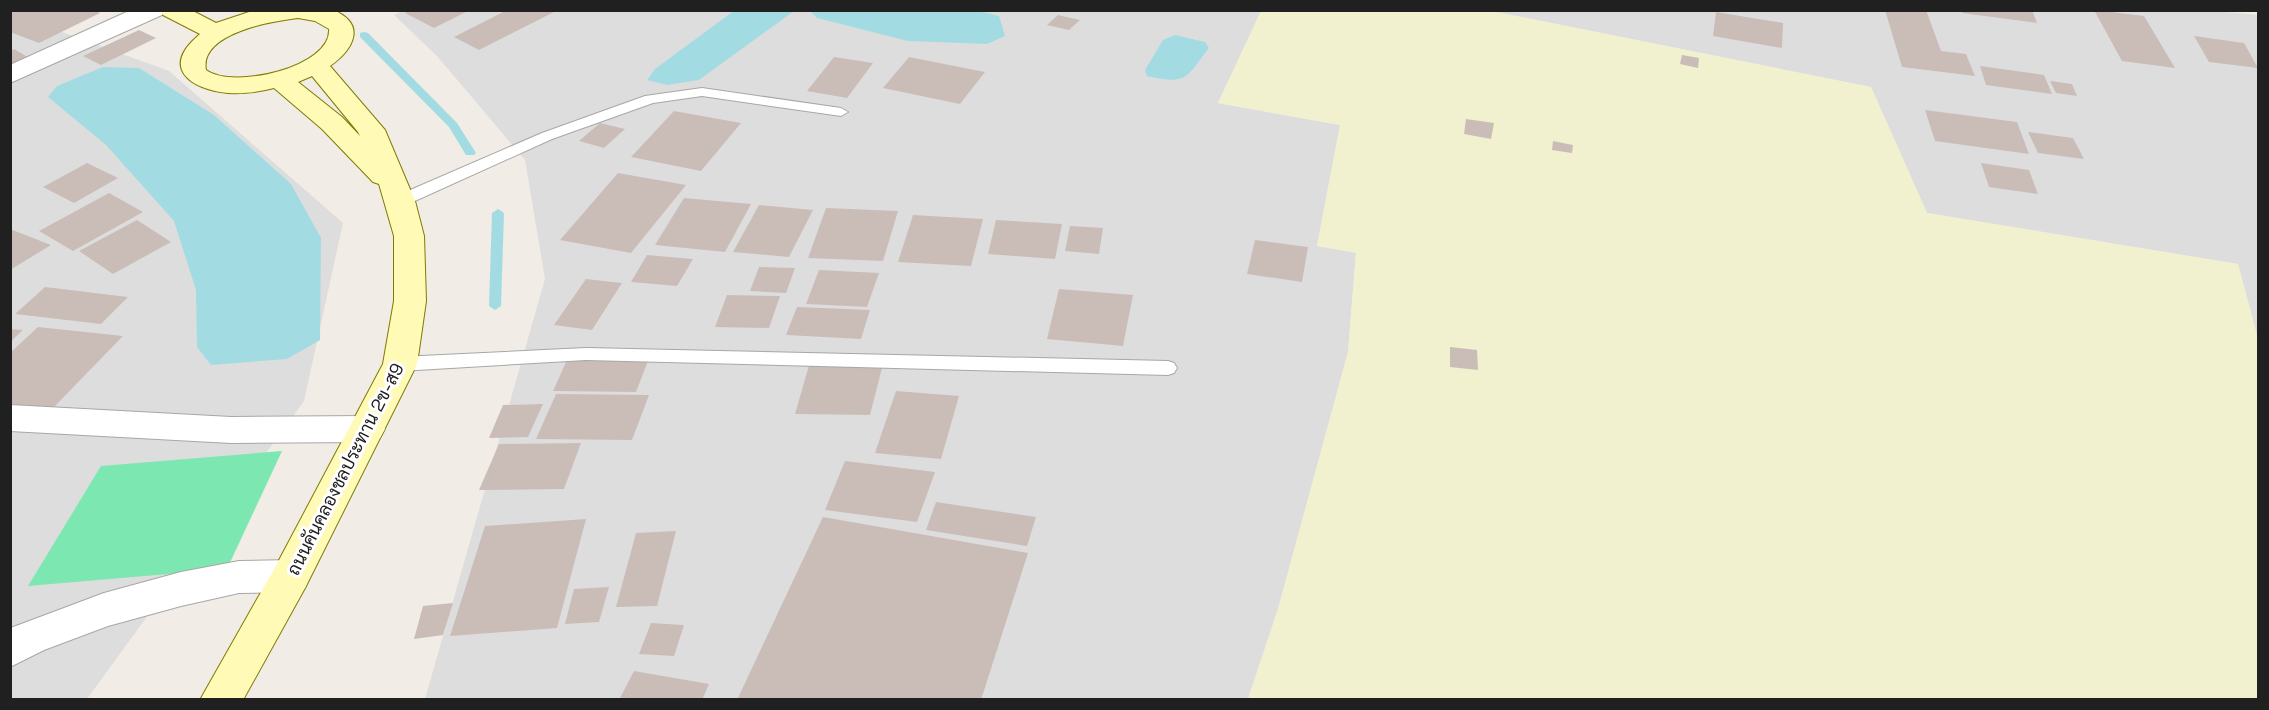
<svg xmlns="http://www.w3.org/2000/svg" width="2269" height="710" font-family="'Space Grotesk',Sarabun,sans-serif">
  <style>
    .residential { fill: #dedddd }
    .farmland { fill: #f1f0cf }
    .pitch { fill: #7de7b1 }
    .water { fill: #a2dce2 }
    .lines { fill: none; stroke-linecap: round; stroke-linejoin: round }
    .stream { fill: #a2dce2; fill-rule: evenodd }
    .building { fill: #cabdb8 }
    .lane-casing { stroke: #a7a7a7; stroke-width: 2 }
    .street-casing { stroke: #a7a7a7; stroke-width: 2 }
    .secondary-casing { stroke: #7e7c00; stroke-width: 2 }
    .lane { fill: #fff; fill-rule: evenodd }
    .street { fill: #fff; fill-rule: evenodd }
    .secondary { fill: #fffab6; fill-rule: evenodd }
    .labels { text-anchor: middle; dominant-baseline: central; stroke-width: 6; stroke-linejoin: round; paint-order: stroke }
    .street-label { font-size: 18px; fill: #202020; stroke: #fff }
  </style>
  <rect width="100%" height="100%" fill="#f1ece5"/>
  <!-- residential -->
  <g class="residential">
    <polygon points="404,10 1261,11 1218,103 1340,125 1317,246 1356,252 1348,352 1278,609 1248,699 425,699 545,279 525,160 437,56 394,15"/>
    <polygon points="2204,10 2258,15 2258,339 2238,264 1927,213 1871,87 1491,11"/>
    <polygon points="10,13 169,71 343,223 304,401 87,699 11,699"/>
  </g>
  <!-- farmland -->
  <polygon class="farmland" points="1261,11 1491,11 1871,87 1927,213 2238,264 2258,339 2258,699 1248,699 1278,609 1348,352 1356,253 1317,246 1340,125 1218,103"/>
  <!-- pitch -->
  <polygon class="pitch" points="282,451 227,569 28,586 101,466"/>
  <!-- water -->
  <g class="water">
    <polygon points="735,10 794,11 699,80 667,85 647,80 655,69"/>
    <polygon points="931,10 983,12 999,16 1005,36 987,44 908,41 817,18 810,11"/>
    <path d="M1175 35 1205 42 1209 48C1185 79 1187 85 1147 76L1145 70 1163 40Z"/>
    <polygon points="103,67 139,68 214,115 291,184 321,238 320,340 287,359 211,365 197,347 196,290 174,221 106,145 48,97 57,86"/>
  </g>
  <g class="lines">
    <!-- stream -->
    <g class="stream">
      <polygon points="364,32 368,33 457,123 476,153 474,155 466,155 449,127 360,37 360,33"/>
      <polygon points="498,209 504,213 501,306 495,310 489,306 492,213"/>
    </g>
  </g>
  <!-- building -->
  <g class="building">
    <polygon points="10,10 93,10 100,13 39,43 10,32"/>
    <polygon points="411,10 470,10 434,28 405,13"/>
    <polygon points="507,10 558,10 479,50 454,37"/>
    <polygon points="1885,10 1926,10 1941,51 1966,54 1975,76 1902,67"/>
    <polygon points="1961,10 2032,10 2037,23 1962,13"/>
    <polygon points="2094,10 2144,16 2175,68 2122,61"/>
    <polygon points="1716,12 1783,23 1782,48 1713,36"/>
    <polygon points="1058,15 1080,20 1069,30 1047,25"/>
    <polygon points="139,30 156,38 101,65 83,56"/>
    <polygon points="2194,36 2244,43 2258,68 2209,62"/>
    <polygon points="14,49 31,59 10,68 10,51"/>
    <polygon points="1682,55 1699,58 1698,68 1680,64"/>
    <polygon points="834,57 873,63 847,98 807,91"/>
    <polygon points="909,57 985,72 960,104 883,88"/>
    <polygon points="1980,66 2044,75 2052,94 1986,85"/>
    <polygon points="2050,81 2072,84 2077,96 2056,93"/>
    <polygon points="1925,110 2017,122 2029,154 1935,141"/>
    <polygon points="674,111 741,123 701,171 631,157"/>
    <polygon points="1466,119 1494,123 1491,139 1464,134"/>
    <polygon points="600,123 625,129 604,148 579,141"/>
    <polygon points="2028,132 2073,138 2084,159 2038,153"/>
    <polygon points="1553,141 1573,145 1572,153 1552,150"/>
    <polygon points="87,163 118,178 74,203 43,187"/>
    <polygon points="1981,163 2029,170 2038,194 1989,187"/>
    <polygon points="618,173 686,185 631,253 560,240"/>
    <polygon points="109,193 143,212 73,251 39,231"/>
    <polygon points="684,198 751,204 725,252 655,245"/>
    <polygon points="759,205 813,210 789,257 733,252"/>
    <polygon points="826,208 898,211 883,261 808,258"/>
    <polygon points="913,215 983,219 971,266 898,262"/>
    <polygon points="137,220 171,242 113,274 79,251"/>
    <polygon points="996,220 1062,224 1055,259 988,254"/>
    <polygon points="1070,226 1103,228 1099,254 1065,251"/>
    <polygon points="10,229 51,245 10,270"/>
    <polygon points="1255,240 1308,247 1302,282 1247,274"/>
    <polygon points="647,255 693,259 677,286 631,282"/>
    <polygon points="759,267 795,268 786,293 750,291"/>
    <polygon points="819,270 879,273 867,307 806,304"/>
    <polygon points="586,279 622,283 592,330 554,325"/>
    <polygon points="45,287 128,297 101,324 15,314"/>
    <polygon points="1059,289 1133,295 1123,346 1047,339"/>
    <polygon points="727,295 780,296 769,328 715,327"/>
    <polygon points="797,307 870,310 861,339 786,335"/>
    <polygon points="38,327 123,336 52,409 10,404 10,353"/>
    <polygon points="10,329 23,330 10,342"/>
    <polygon points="1450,347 1477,350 1478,370 1450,367"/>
    <polygon points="567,360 648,361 636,392 553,391"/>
    <polygon points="810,362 883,364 870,415 795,414"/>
    <polygon points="896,391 959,396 941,459 875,453"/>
    <polygon points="556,394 649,395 632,440 536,439"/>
    <polygon points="543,404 528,437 489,438 503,405"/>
    <polygon points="581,443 564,489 479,490 499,444"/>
    <polygon points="845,461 935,472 917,522 825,510"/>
    <polygon points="936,502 1036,517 1027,546 926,530"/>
    <polygon points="823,517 1028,553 981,700 737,700"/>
    <polygon points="586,519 557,628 450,636 485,526"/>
    <polygon points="676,531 657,606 616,607 636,533"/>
    <polygon points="609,587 599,622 565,624 574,589"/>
    <polygon points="453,603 443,635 414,639 423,606"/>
    <polygon points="651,623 684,625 674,656 639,654"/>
    <polygon points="634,671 709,684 702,700 619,700"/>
  </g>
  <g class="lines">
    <!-- lane casing -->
    <g class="lane-casing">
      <g id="lane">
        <polygon points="702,88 841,108 848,112 841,116 702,96 653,103 552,139 406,205 394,205 392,201 394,197 542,133 645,96"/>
        <polygon points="586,348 1168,361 1174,363 1177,368 1174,373 1168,375 586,360 400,371 394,369 391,364 394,359 400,357"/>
      </g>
    </g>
    <!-- street casing -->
    <g class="street-casing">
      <g id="street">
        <polygon points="131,10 165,10 162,15 10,83 10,65"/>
        <polygon points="10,405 231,417 368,416 380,420 385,429 380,438 368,442 231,443 10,431"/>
        <polygon points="291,560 305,564 310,576 305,588 291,592 239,593 181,606 108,626 44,650 10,667 10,628 16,626 104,593 181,572 239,561"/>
      </g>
    </g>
    <!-- secondary casing -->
    <g class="secondary-casing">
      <path id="secondary" d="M160 10H191L216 23 255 10H333C367 24 354 49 330 66L385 130 415 201 424 236 426 301 417 364 305 588 243 700H200L277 564 383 364 394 301V236L379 184 373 182 322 129 274 88C259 92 244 94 228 93 189 89 160 67 200 34L163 15ZM298 18 315 21 329 29C332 67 233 90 206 70 199 33 273 21 298 18ZM312 76 358 132 360 136 342 117 298 82Z"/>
    </g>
    <!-- lane -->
    <use href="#lane" class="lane"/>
    <!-- street -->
    <use href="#street" class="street"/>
    <!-- secondary -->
    <use href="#secondary" class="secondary"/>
  </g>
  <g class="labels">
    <!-- street labels -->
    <g class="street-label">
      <text transform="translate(345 469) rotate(-63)">ถนนคันคลองชลประทาน 2ข-ส9</text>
    </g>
  </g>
  <!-- border -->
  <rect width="2269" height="710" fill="none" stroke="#202020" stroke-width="24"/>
</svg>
